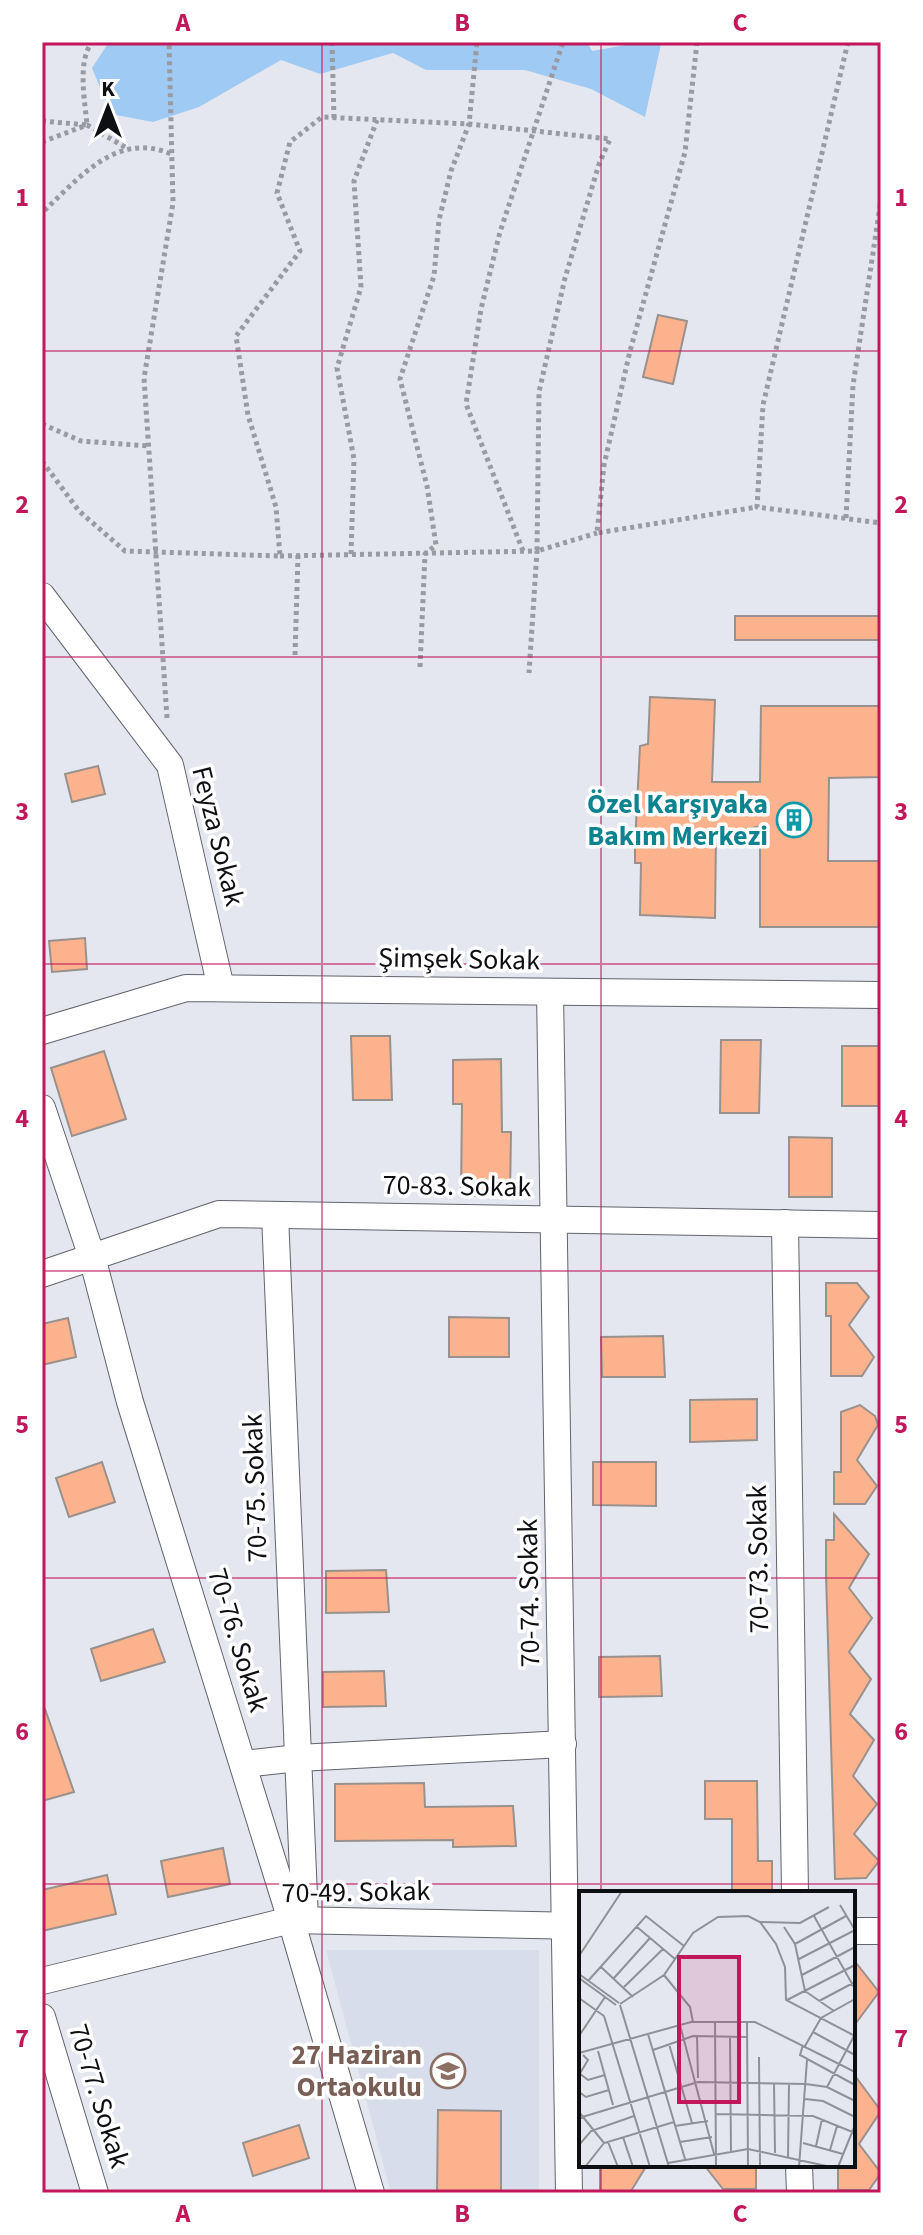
<svg xmlns="http://www.w3.org/2000/svg" width="923" height="2235" font-family="'Source Sans 3',sans-serif">
  <style>
    .built { fill: #d8ddec }
    .water { fill: #9fcaf4 }
    .building { fill: #fcb28c; stroke: #99918d; stroke-width: 2 }
    .lines { fill: none; stroke-linecap: round; stroke-linejoin: round }
    .minor-casing { stroke: #61646b; stroke-width: 28 }
    .path { stroke: #999ba1; stroke-width: 5; stroke-dasharray: 4 4; stroke-linecap: butt }
    .minor { stroke: #fff; stroke-width: 26 }
    .grid { fill: none; stroke: #c2185b; stroke-width: 2; stroke-opacity: 0.55 }
    .labels { text-anchor: middle; dominant-baseline: central; stroke-width: 7; stroke-linejoin: round; paint-order: stroke }
    .culture-label { font-size: 28px; font-weight: bold; fill: #0d838f; stroke: #fff; text-anchor: end }
    .street-label { font-size: 28px; fill: #0e0f12; stroke: #fff }
    .education-label { font-size: 28px; font-weight: bold; fill: #785e54; stroke: #fff; text-anchor: end }
    .inset-road { fill: none; stroke: #8e9197; stroke-width: 2 }
    .view { fill: #c2185b; fill-opacity: 0.15; stroke: #c2185b; stroke-width: 4 }
    .inset-edge { fill: none; stroke: #0e0f12; stroke-width: 4 }
    .neatline { fill: none; stroke: #c2185b; stroke-width: 3 }
    .grid-label { font-size: 26px; text-anchor: middle; font-weight: bold; fill: #c2185b }
  </style>
  <rect width="100%" height="100%" fill="#e4e7ef"/>
  <!-- built -->
  <polygon class="built" points="326,1950 539,1950 539,2193 391,2193"/>
  <!-- water -->
  <polygon class="water" points="109,42 587,42 592,51 643,42 661,44 645,117 591,89 525,70 426,70 393,53 320,74 281,60 199,107 153,122 111,114 92,68"/>
  <!-- building -->
  <g class="building">
    <polygon points="658,315 687,321 673,384 643,377"/>
    <rect x="735" y="616" width="146" height="24"/>
    <polygon points="650,697 715,700 712,782 760,782 761,706 881,706 881,777 829,778 828,861 881,861 881,927 760,927 760,826 716,837 715,918 640,915 641,863 635,863 635,844 640,746 648,744"/>
    <polygon points="98,766 105,794 72,802 65,774"/>
    <polygon points="85,938 87,969 52,972 49,941"/>
    <polygon points="351,1036 390,1036 392,1100 353,1100"/>
    <polygon points="721,1040 761,1040 759,1113 720,1113"/>
    <rect x="842" y="1046" width="39" height="60"/>
    <polygon points="104,1051 126,1119 72,1136 51,1068"/>
    <polygon points="501,1059 502,1132 511,1132 510,1196 461,1196 462,1104 453,1104 453,1060"/>
    <polygon points="789,1137 832,1138 832,1197 789,1197"/>
    <polygon points="826,1283 857,1283 869,1297 849,1325 874,1357 862,1376 831,1376 831,1316 826,1316"/>
    <polygon points="449,1317 509,1318 509,1357 449,1357"/>
    <polygon points="68,1318 76,1357 42,1365 42,1324"/>
    <polygon points="663,1336 665,1377 602,1377 601,1337"/>
    <polygon points="757,1399 757,1440 690,1442 690,1400"/>
    <polygon points="860,1405 875,1416 878,1425 857,1460 877,1486 865,1504 834,1504 834,1472 841,1472 841,1412"/>
    <polygon points="102,1462 115,1502 69,1517 56,1478"/>
    <polygon points="593,1462 656,1462 656,1506 593,1505"/>
    <polygon points="834,1514 869,1554 849,1588 872,1618 849,1652 871,1679 850,1714 874,1740 853,1776 877,1804 854,1834 879,1861 866,1878 835,1879 826,1574 826,1540 834,1540"/>
    <polygon points="386,1570 389,1612 326,1613 326,1571"/>
    <polygon points="153,1629 165,1662 101,1681 91,1649"/>
    <polygon points="660,1656 662,1696 599,1697 599,1657"/>
    <polygon points="384,1671 386,1706 323,1707 323,1672"/>
    <polygon points="45,1709 74,1792 42,1801 42,1710"/>
    <polygon points="705,1781 757,1781 758,1861 772,1861 772,1893 732,1893 732,1819 705,1819"/>
    <polygon points="424,1783 425,1807 513,1806 516,1846 453,1847 453,1840 335,1841 335,1784"/>
    <polygon points="223,1848 230,1884 168,1897 161,1861"/>
    <polygon points="107,1875 116,1914 42,1931 42,1890"/>
    <polygon points="853,1959 879,1992 853,2027"/>
    <polygon points="853,2073 881,2111 859,2144 881,2173 869,2190 838,2190 838,2165 853,2165"/>
    <polygon points="438,2110 501,2111 501,2193 437,2193"/>
    <polygon points="299,2125 309,2158 253,2176 243,2143"/>
    <polygon points="600,2165 647,2165 631,2191 600,2191"/>
    <polygon points="704,2165 756,2165 756,2189 723,2189"/>
  </g>
  <g class="lines">
    <!-- minor casing -->
    <g class="minor-casing">
      <g id="minor">
        <polyline points="42,596 170,765 221,988"/>
        <polyline points="550,992 569,2193"/>
        <polyline points="42,1031 186,988 881,995"/>
        <polyline points="42,1108 92,1257 130,1402 291,1920 371,2193"/>
        <polyline points="275,1215 305,1920"/>
        <polyline points="785,1223 795,1893"/>
        <polyline points="42,1274 219,1214 881,1225"/>
        <polyline points="243,1764 298,1758 563,1744"/>
        <polyline points="853,1931 881,1931"/>
        <polyline points="42,1981 291,1920 581,1926"/>
        <polyline points="42,2017 95,2193"/>
        <polyline points="799,2165 800,2193"/>
      </g>
    </g>
    <!-- path -->
    <g class="path">
      <polyline points="332,42 334,118"/>
      <polyline points="697,42 685,152 630,351 604,465 597,533 757,507"/>
      <polyline points="848,42 763,405 757,507 881,523"/>
      <path d="M42 121 87 125C85 101 77 62 92 42"/>
      <polyline points="42,142 87,125 125,147"/>
      <path d="M42 218 44 211C80 177 117 131 171 154"/>
      <polyline points="42,424 81,441 149,446"/>
      <polyline points="42,461 79,511 125,551 280,556 276,507 248,415 236,336 300,251 277,193 290,142 322,117 469,124 610,139 599,164 565,278 539,392 537,551 597,533"/>
      <polyline points="846,518 853,385 881,200"/>
      <polyline points="523,551 466,404 481,309 500,232 563,42"/>
      <polyline points="351,554 354,459 337,368 361,287 354,181 377,120"/>
      <polyline points="280,556 537,551 529,673"/>
      <polyline points="295,655 298,555"/>
      <polyline points="420,667 425,554 436,545 427,486 400,379 434,276 439,220 451,171 469,124 477,42"/>
      <polyline points="167,718 144,378 173,203 169,42"/>
    </g>
    <!-- minor -->
    <use href="#minor" class="minor"/>
  </g>
  <!-- grid -->
  <path class="grid" d="M322 42V2193M601 42V1893M42 351H881M42 657H881M42 964H881M42 1271H881M42 1578H881M42 1884H881M601 2165V2193"/>
  <!-- icons -->
  <defs>
    <g id="building-ring" transform="scale(1.8)"><circle r="9.5" fill="#fff" stroke="#0f9aa8" stroke-width="1.5"/><path d="M-4-6H4V6H1V3H-1V6H-4ZM-2.5-4.3h1.7v1.8h-1.7ZM.8-4.3h1.7v1.8H.8ZM-2.5-1h1.7V.8h-1.7ZM.8-1h1.7V.8H.8Z" fill="#0f9aa8"/></g>
    <g id="school-ring" transform="scale(1.8)"><circle r="9.5" fill="#fff" stroke="#8d6e63" stroke-width="1.5"/><path d="M0-5L7-2L0 1L-7-2ZM-4 1L0 2.5L4 1V4Q0 6-4 4Z" fill="#8d6e63"/></g>
  </defs>
  <g fill-rule="evenodd">
    <use href="#building-ring" x="794" y="820"/>
    <use href="#school-ring" x="448" y="2071"/>
  </g>
  <g class="labels">
    <!-- culture labels -->
    <g class="culture-label">
      <text x="768" y="804">Özel Karşıyaka<tspan x="768" dy="32">Bakım Merkezi</tspan></text>
    </g>
    <!-- street labels -->
    <g class="street-label">
      <text transform="translate(218 836) rotate(76)">Feyza Sokak</text>
      <text transform="translate(459 959) rotate(1)">Şimşek Sokak</text>
      <text transform="translate(457 1186) rotate(1)">70-83. Sokak</text>
      <text transform="translate(255 1488) rotate(-92)">70-75. Sokak</text>
      <text transform="translate(758 1559) rotate(-91)">70-73. Sokak</text>
      <text transform="translate(529 1593) rotate(-91)">70-74. Sokak</text>
      <text transform="translate(238 1640) rotate(73)">70-76. Sokak</text>
      <text transform="translate(356 1892) rotate(-1)">70-49. Sokak</text>
      <text transform="translate(99 2096) rotate(73)">70-77. Sokak</text>
    </g>
    <!-- education labels -->
    <g class="education-label">
      <text x="422" y="2055">27 Haziran<tspan x="422" dy="32">Ortaokulu</tspan></text>
    </g>
  </g>
  <!-- overview -->
  <g transform="translate(579 1891)">
    <rect width="276" height="276" fill="#e4e7ef"/>
    <path class="inset-road" d="M261 14 276 39M235 25 276 98M181 31 221 32 250 16M58 36 96 68M205 36 216 53 226 100 255 120M216 53 267 25M0 65 43 0M220 68 276 39M22 76 54 106M0 83 40 112M85 84 111 116 114 131M223 84 276 56M0 87 37 114M35 87 71 47M9 90 67 25 105 55M45 96 84 58M0 107 25 125 71 276M208 109 276 74M240 110 276 91M41 113 85 84 114 42 139 26 169 25 181 31 197 53 206 76 207 109 276 145M41 114 90 276M136 131 137 276M168 131 169 274M101 134 135 263M234 141 276 164M69 143 106 268M0 145 26 106M118 145 119 187M151 146 152 261M90 153 113 232M224 154 221 164 276 194M226 155 242 127 276 108M74 159 114 145 168 146M19 160 34 214M0 162 112 131H176L276 181M180 166 181 275M0 182 9 189 26 184M0 184 9 169 4 164M195 192 196 262M248 196 275 145M0 201 7 206 30 199M226 208 244 210 276 226M0 221 25 252M137 223 234 225 276 242M0 227 119 191 227 193 248 196 276 210M96 235 129 230M44 246 54 276M29 251 39 276M101 251 133 246M224 252 264 263M0 254 12 240 55 225M237 255 243 228M251 259 258 235M209 266 210 193M89 272 169 258 252 276M6 276 25 252 95 231M155 276 181 275M220 276 228 169M259 276 276 234"/>
    <path class="view" d="M100 66H160V211H100Z"/>
    <rect width="276" height="276" class="inset-edge"/>
  </g>
  <!-- border -->
  <rect width="923" height="2235" fill="none" stroke="#ffffff" stroke-width="88"/>
  <!-- north arrow -->
  <g transform="translate(108 108)" stroke="#ffffff" stroke-width="6" paint-order="stroke">
  <path d="M0-6L14 30L0 20L-14 30Z" fill="#0e0f12"/>
  <text y="-12" font-size="22" font-weight="bold" text-anchor="middle" fill="#0e0f12">K</text>
  </g>
  <rect x="44" y="44" width="835" height="2147" class="neatline"/>
  <g class="grid-label">
    <text x="183" y="31">A</text>
    <text x="462" y="31">B</text>
    <text x="740" y="31">C</text>
    <text x="22" y="206">1</text>
    <text x="901" y="206">1</text>
    <text x="22" y="513">2</text>
    <text x="901" y="513">2</text>
    <text x="22" y="820">3</text>
    <text x="901" y="820">3</text>
    <text x="22" y="1127">4</text>
    <text x="901" y="1127">4</text>
    <text x="22" y="1433">5</text>
    <text x="901" y="1433">5</text>
    <text x="22" y="1740">6</text>
    <text x="901" y="1740">6</text>
    <text x="22" y="2047">7</text>
    <text x="901" y="2047">7</text>
    <text x="183" y="2222">A</text>
    <text x="462" y="2222">B</text>
    <text x="740" y="2222">C</text>
  </g>
</svg>
